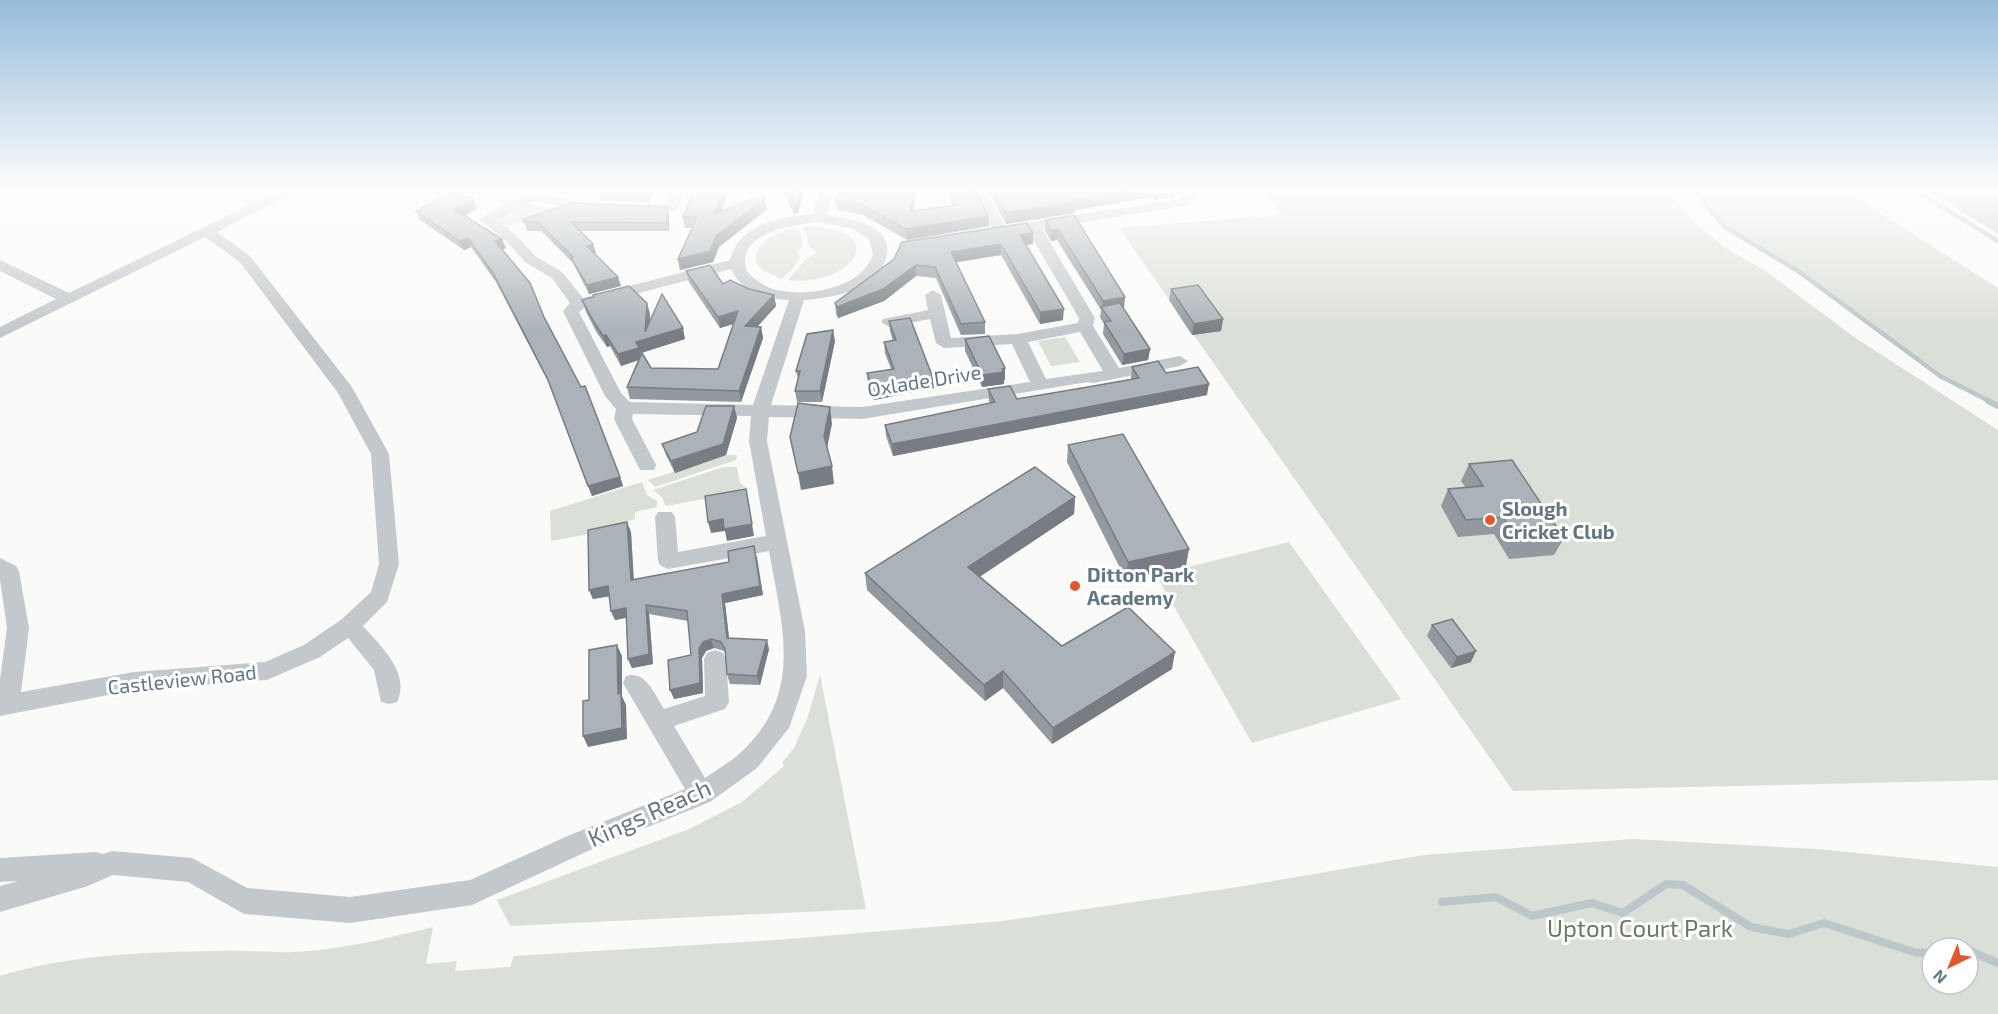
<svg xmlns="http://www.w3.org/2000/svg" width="1998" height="1014" font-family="'Exo 2',sans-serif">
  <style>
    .green { fill: #dadfd7; fill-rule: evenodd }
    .water { fill: #bbc7cb }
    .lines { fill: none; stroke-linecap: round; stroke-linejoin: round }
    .stream-far2 { stroke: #bbc7cb; stroke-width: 4.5 }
    .stream-far1 { stroke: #bbc7cb; stroke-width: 6 }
    .stream { stroke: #bbc7cb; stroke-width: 8 }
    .street { fill: #c3c8cc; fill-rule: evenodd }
    .wall { fill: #929a9f }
    .shaded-wall { fill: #777d82 }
    .building { fill: #aab3b9; stroke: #777d82; stroke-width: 1.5 }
    .poi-dot { fill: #e4572e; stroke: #fff; stroke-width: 2 }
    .labels { text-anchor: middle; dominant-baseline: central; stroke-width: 6; stroke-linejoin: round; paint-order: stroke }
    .street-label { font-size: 20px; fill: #657683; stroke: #fff }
    .poi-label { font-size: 20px; font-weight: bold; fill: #657683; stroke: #fff; text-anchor: start }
    .near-street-label { font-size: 24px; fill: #657683; stroke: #fff }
    .near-park-label { font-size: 24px; fill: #687a64; stroke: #fff }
  </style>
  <rect width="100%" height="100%" fill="#fafaf8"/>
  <!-- green -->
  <g class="green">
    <polygon points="1264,191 1668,191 1690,219 1724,247 1767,272 1857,339 1998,430 1998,780 1513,791 1119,228 1282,215"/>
    <polygon points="1694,191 1845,191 1998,288 1998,406 1940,376 1798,271 1725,227"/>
    <polygon points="527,202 557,210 509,226 498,222 499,215"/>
    <path d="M796 227 801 233 802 248 797 251 800 258 793 269 781 279 763 270 756 263C754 239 778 233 796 227Z"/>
    <path d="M803 227C890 224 860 287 788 280L806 259 817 253 810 247Z"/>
    <polygon points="1065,337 1080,362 1051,366 1038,341"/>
    <polygon points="726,455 737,455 736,460 655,487 648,480"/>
    <polygon points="723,467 737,467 740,483 747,488 741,492 666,506 662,497 653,490"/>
    <polygon points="642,482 647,495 657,501 657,507 635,512 635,519 627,521 627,527 551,541 550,511"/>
    <polygon points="1289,542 1401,699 1252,743 1156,575"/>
    <polygon points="820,675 866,909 510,926 497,900 689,829 742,802 784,766 782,763 794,748 807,719"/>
    <path d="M1633 839 1817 849 1998 867V1014H0V976C70 954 148 952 221 951 246 950 270 953 294 952 342 950 387 938 433 927L426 964 457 961 455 971 510 967 514 956 776 940 1003 921 1238 887 1424 855ZM1932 948H1968V984H1932Z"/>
  </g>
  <!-- water -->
  <polygon class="water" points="1928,191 1998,191 1998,234"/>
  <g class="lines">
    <!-- stream-far2 -->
    <g class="stream-far2">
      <polyline points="1694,191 1725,227 1798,271 1940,376 1991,402"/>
      <polyline points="1916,191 1998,241"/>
    </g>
    <!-- stream-far1 -->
    <polyline class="stream-far1" points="1988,401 1998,406"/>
    <!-- stream -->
    <g class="stream">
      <polyline points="1442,902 1496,897 1532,916 1592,903 1623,913 1666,884 1683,885 1751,927 1789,934 1824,923 1917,953 1932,952"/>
      <polyline points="1968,950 1998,963"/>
    </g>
    <!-- street -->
    <g class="street">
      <path d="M278 191H295L217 232 250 256 352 387 389 454 399 564 387 602 363 626C380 645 411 673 397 702L389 704 381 702 374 670 348 638 320 657 267 680 134 690 0 716V679L7 628 0 580V558L16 566 19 571 29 628 21 692 134 672 265 662 304 645 342 619 371 592 379 564 371 454 338 393 240 262 205 237 0 338V327L56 299 0 271V260L69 293Z"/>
      <polygon points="671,191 685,191 676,211 643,212 636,208 643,204 666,204"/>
      <path d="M819 191H833L827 215C849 218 896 225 886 258 884 266 878 275 871 281 852 294 827 298 804 300L771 405 862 407 1030 382 1012 344 944 348 936 343 930 319 889 327 881 322 883 319 928 310 925 295 933 290 941 295 951 338 1018 334 1078 323 1079 318 1028 231 996 235 972 191H986L1005 226 1180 199 1184 195 1181 191H1195L1198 195 1189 205 1042 229 1095 318 1093 326 1119 368 1180 356 1188 361 1180 366 1093 383 1088 382 862 419 769 417 767 441 805 631 807 676 789 728 757 768 710 802 588 851 472 905 350 923 244 914 188 882 113 875 88 886 0 912V886L18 881 0 882V858L96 852 103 854 112 851 192 858 247 888 350 897 470 880 570 835 685 789 623 683 626 676C646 670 655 695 664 709L705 696 704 659 707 653 715 650 723 653 726 659 729 702 725 709 674 726 705 778C716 770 729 763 739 754 805 695 782 626 769 551L668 569 661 566 658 561 655 517 658 512H672L675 517 678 552 766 536 749 441 751 416 633 414 632 419 656 465 654 470H640L614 419 616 409 605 396 563 311 570 303 552 278 525 262 506 241 479 219 530 192 597 205 599 208 592 212 532 201 496 220 516 235 535 256 562 272 583 298 730 260C739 224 780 217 813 214ZM819 222 853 229 869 239 873 254C862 290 801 299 770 288 761 284 754 279 747 272 734 232 793 225 819 222ZM731 269C740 291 766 299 789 300L753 405 630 402 621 393 579 312 585 307ZM1080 332 1103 371 1046 379 1028 342Z"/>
    </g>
  </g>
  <!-- wall -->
  <g class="wall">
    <polygon points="598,191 655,191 649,202 601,200"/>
    <polygon points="694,191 729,191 721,211 767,209 719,247 713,262 680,270 678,259 692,228 685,228 683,217"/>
    <polygon points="783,191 804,191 798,213 794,214"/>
    <polygon points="946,191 976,191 989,226 907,240 863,215 837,210 835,200 913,211 953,206"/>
    <polygon points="988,191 1175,191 1174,197 1154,200 1152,197 1075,210 1074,213 1006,224"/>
    <polygon points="667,207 669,216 669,231 580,231 596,253 594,254 621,286 589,294 573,263 541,231 527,231 524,222"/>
    <polygon points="477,208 465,216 506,248 502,250 544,317 620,477 623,486 592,496 552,389 496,282 471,247 464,250 420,220 416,211"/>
    <polygon points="1074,215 1124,309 1150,349 1148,360 1122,365 1103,334 1104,323 1100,318 1101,310 1057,240 1051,241 1045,231 1045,220"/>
    <polygon points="902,242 1033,244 1026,245 1063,320 1040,324 1001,255 956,262 985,322 985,334 961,335 936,278 916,276 884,301 838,318 836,314 835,303 894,259"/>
    <polygon points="686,271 723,284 774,295 776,306 757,327 761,327 763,338 741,402 630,399 627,387 638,360 621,366 610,346 607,347 597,333 586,312 582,300 650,314 650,321 685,339 642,353 651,368 718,369 733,324 720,328 689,282"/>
    <polygon points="1171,289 1223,319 1221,331 1192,335 1169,300"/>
    <polygon points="889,321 934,388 874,400 868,384 867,373 891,369 885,353 884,342 893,341 890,331"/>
    <polygon points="965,339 1005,368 1005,380 1004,380 1004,384 982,387 965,351"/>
    <polygon points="835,341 822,402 797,402 795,391 798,379 796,371"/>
    <polygon points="1132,367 1166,373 1207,395 893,456 886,436 885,425 990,403 989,401 988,389 1017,399 1088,387 1131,379 1131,378"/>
    <polygon points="734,406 737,418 726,455 675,473 666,455 662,444 697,432"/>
    <polygon points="1068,445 1186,566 1126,580 1067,462"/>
    <polygon points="1469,464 1564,538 1554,555 1509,559 1494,534 1458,537 1441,506 1448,489 1466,488 1461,481"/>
    <polygon points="1075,497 1074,514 980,576 1062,646 1172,669 1052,744 1003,688 985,701 867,590 865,573"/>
    <polygon points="631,532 634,580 757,556 763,595 725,603 729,638 769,649 760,685 730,684 727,674 726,654 724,651 714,648 706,651 702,658 703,693 674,699 691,655 688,621 649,614 653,664 632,668 628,659 626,618 615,620 611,611 609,596 593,599 589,590"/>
    <polygon points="1432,625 1471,662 1451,668 1427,636"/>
  </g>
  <!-- shaded-wall -->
  <g class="shaded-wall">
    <polygon points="646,191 655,191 649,202"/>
    <polygon points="723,191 729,191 716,224 714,214"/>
    <polygon points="800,191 804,191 798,213 794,214 793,203"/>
    <polygon points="915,191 917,191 911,222 910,211"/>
    <polygon points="1128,191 1153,191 1152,197 1075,210 1074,213 1006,224 1006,213"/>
    <polygon points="1155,191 1175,191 1174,197 1154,200"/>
    <polygon points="474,199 477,208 459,219 455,210"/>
    <polygon points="765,199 767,209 719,247 713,262 680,270 678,259 716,236"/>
    <polygon points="667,207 669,216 669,231 667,223"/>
    <polygon points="988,216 989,226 907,240 906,229"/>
    <polygon points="1058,229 1057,240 1051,241 1051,230"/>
    <polygon points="1033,233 1033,244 1020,246 1020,235"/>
    <polygon points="468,238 471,247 464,250 460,241"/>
    <polygon points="502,239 506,248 498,251 495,241"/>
    <polygon points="593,244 596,253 589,255 587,246"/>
    <polygon points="1001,244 1001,255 952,263 951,252"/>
    <polygon points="916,265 916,276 884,301 838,318 837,307"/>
    <polygon points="618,277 621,286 589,294 587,285"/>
    <polygon points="774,295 776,306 747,338 745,326"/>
    <polygon points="1125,297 1124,309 1102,308 1103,301"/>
    <polygon points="647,303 650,314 649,338 683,328 685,339 640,353 642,359 621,366 618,354 636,342 645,332"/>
    <polygon points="1064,309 1063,320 1040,324 1040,312"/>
    <polygon points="738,311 740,322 720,328 718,317"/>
    <polygon points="1223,319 1221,331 1192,335 1194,324"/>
    <polygon points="761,327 763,338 741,402 739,391"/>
    <polygon points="833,330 835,341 822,402 820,391"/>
    <polygon points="606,335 610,346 607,347 603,336"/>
    <polygon points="1150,349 1148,360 1122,365 1124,354"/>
    <polygon points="1005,368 1005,380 1004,380 1004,384 982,387 982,375"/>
    <polygon points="933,378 934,388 874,400 873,390"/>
    <polygon points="1209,384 1207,395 893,456 892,444"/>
    <polygon points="734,406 737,418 726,455 675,473 671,461"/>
    <polygon points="830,407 832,424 826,453 824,436"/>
    <polygon points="832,466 834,484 801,490 798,473"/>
    <polygon points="620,477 623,486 592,496 588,486"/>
    <polygon points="746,489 754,536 727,541 725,531 711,533 708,522"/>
    <polygon points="1075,497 1074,514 969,584 968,567"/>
    <polygon points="627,522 631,532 634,590 631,580"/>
    <polygon points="754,546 763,595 725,603 730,647 727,638 722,594"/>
    <polygon points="1189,549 1186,566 1126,580 1128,562"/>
    <polygon points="608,586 611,596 593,599 589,590"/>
    <polygon points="646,605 649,614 653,664 632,668 628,659"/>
    <polygon points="626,608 629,617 615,620 611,611"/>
    <polygon points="711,639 714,648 706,651 702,658 703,693 674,699 670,690 703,642"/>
    <polygon points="767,640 769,649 760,685 757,676"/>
    <polygon points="617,645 622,656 622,696 626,705 627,739 588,747 583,736 618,694"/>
    <polygon points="1476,651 1471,662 1451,668 1457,657"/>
    <polygon points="1175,652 1172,669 1052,744 1053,728"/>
    <polygon points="1003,671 1003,688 985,701 984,685"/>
  </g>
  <!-- building -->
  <g class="building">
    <polygon points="694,191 723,191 714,214 763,195 765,199 716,236 710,251 678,259 697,217 683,217"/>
    <polygon points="787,191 800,191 796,203 793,203"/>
    <polygon points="844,191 915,191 910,211 958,205 951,191 976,191 988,216 906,229 862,205 835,200"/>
    <polygon points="994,191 1128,191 1074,200 1075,202 1006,213"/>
    <polygon points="452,192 474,199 455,210 502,239 495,241 530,283 544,317 581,387 585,386 620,477 588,486 548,380 493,273 468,238 460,241 416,211"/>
    <polygon points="572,203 667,207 667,223 571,222 593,244 587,246 618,277 587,285 571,258 573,257 538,222 524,222 524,219"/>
    <polygon points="1074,215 1125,297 1103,301 1058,229 1051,230 1045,220"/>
    <polygon points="1027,223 1033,233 1020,235 1064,309 1040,312 1001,244 951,252 985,322 961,324 935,267 916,265 883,289 837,307 835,303 894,259 902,242"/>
    <polygon points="710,265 723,284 730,280 749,289 774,295 745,326 761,327 739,391 627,387 642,353 651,368 718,369 738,311 718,317 686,271"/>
    <polygon points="1198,285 1223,319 1194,324 1171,289"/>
    <polygon points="629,286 647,303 645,332 662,294 683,328 636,342 639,348 618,354 606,335 603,336 594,322 582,300 594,297 593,295"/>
    <polygon points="1120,303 1150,349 1124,354 1104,322 1111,321 1101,307"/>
    <polygon points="910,318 933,378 873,390 867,373 894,369 884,342 896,340 889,321"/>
    <polygon points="833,330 820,391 795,391 800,371 796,371 807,334"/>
    <polygon points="989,336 1005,368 1002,369 1004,372 982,375 965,339"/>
    <polygon points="1158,361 1166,373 1198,367 1209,384 892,444 885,425 995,402 988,389 1010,386 1017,399 1088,387 1139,378 1132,367"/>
    <polygon points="798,403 830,407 824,436 832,466 798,473 790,437"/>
    <polygon points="706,406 734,406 723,444 671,461 662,444 697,432"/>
    <polygon points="1123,434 1189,549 1128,562 1068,445"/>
    <polygon points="1512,460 1564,538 1518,541 1503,517 1466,520 1448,489 1483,486 1469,464"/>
    <polygon points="1035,467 1075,497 968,567 1062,646 1128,607 1175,652 1053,728 1003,671 984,685 865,573"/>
    <polygon points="746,489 752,524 724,529 723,519 708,522 705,496"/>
    <polygon points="627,522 631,580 729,562 728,551 754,546 760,586 722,594 727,638 767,640 757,676 727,674 725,649 721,642 711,639 703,642 699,649 700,683 670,690 668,660 691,655 687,611 646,605 649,654 628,659 626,608 611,611 608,586 589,590 588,530"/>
    <polygon points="1452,619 1476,651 1457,657 1432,625"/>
    <polygon points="617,645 618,694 621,693 622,728 583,736 583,701 589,700 589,650"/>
  </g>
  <!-- sky -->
  <linearGradient id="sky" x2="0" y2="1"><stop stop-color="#96bcdc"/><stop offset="0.57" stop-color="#fdfdfc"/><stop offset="1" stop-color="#fdfdfc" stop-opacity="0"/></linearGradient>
  <rect width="1998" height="333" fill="url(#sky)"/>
  <!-- markers -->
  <g class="poi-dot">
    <circle cx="1490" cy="520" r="6"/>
    <circle cx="1075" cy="586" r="6"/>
  </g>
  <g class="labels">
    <!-- street labels -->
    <g class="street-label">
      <text transform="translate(924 380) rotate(-9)">Oxlade Drive</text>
      <text transform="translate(182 679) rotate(-6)">Castleview Road</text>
    </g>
    <!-- poi labels -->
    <g class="poi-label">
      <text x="1502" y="508">Slough<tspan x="1502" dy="23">Cricket Club</tspan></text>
      <text x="1087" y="574">Ditton Park<tspan x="1087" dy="23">Academy</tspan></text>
    </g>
    <!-- near-street labels -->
    <g class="near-street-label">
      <text transform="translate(649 812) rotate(-24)">Kings Reach</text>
    </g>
    <!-- near-park labels -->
    <g class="near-park-label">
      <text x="1640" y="927">Upton Court Park</text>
    </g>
  </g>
  <!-- north arrow -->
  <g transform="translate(1950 966) rotate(223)"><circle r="28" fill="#ffffff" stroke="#c1c8cd" stroke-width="1.5"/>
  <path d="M0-4.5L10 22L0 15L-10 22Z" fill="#e4572e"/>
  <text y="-9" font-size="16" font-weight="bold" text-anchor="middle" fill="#657683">N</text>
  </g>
</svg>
